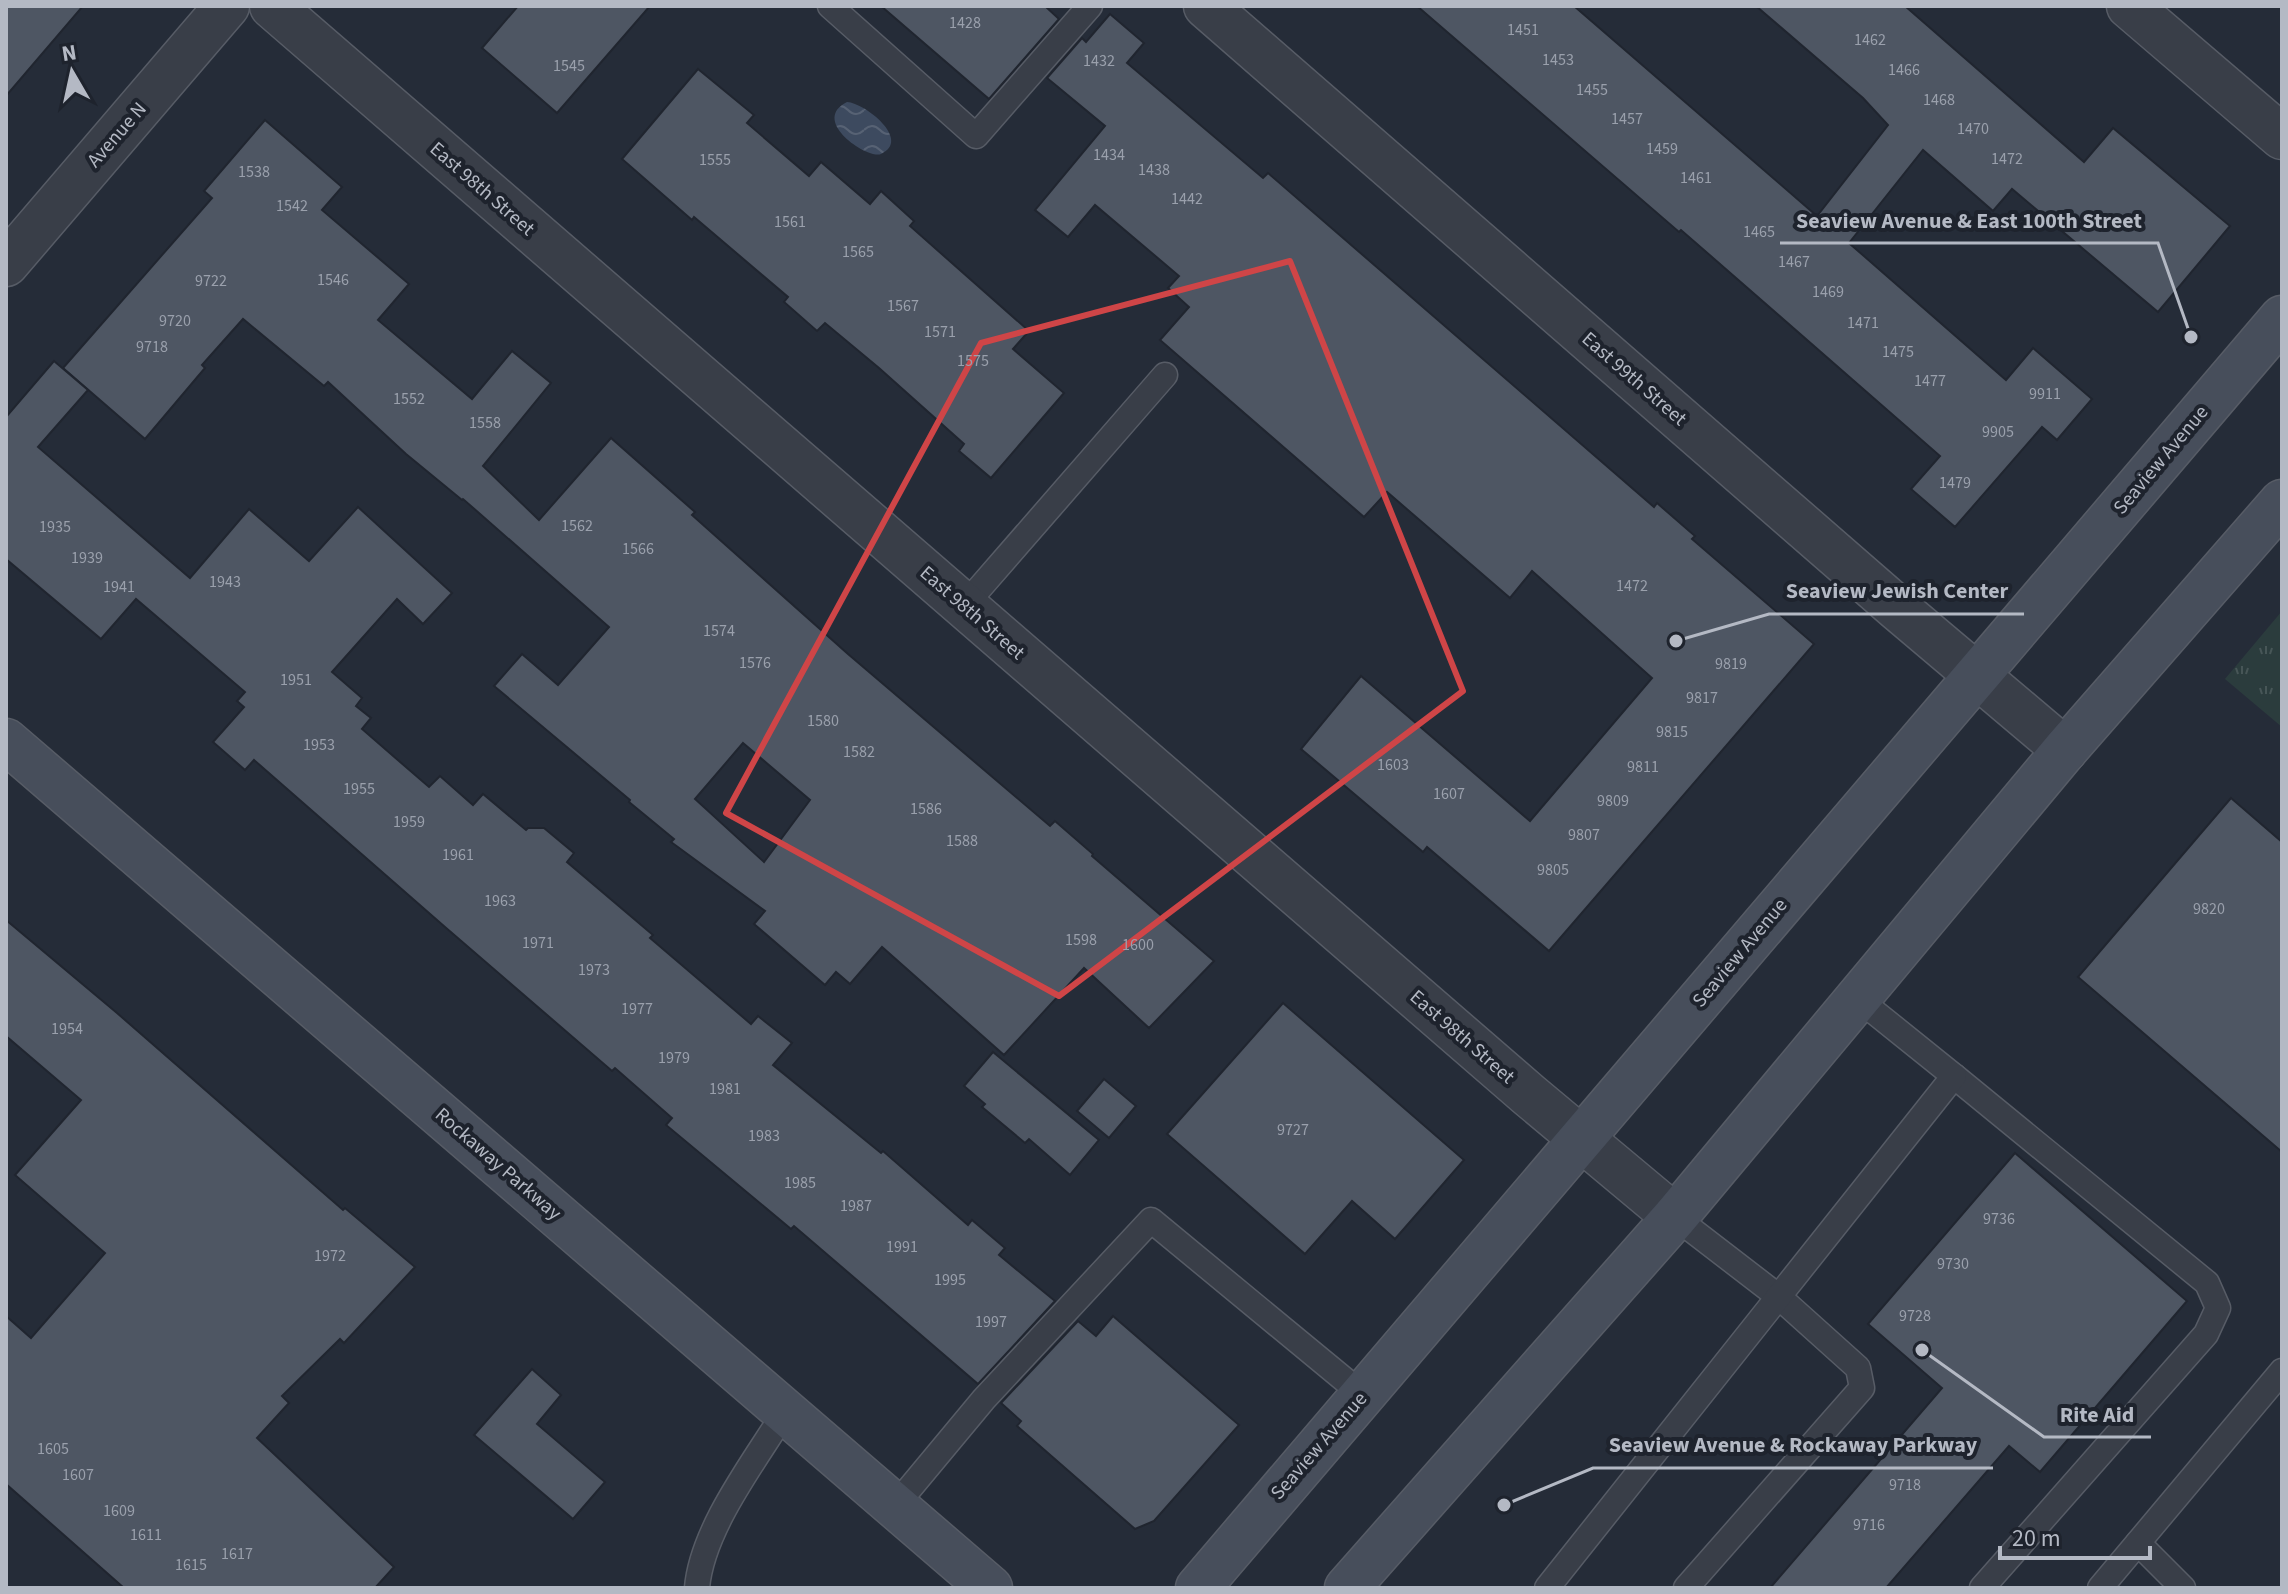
<svg xmlns="http://www.w3.org/2000/svg" width="2288" height="1594" font-family="'Source Sans 3',sans-serif">
  <style>
    .grass { fill: url(#grass-tufts) }
    .water { fill: url(#water-waves) }
    .building { fill: #4e5663; stroke: #20252f; stroke-width: 2; fill-rule: evenodd }
    .lines { fill: none; stroke-linecap: round; stroke-linejoin: round }
    .lane-casing { stroke: #575c66; stroke-width: 27 }
    .street-casing { stroke: #575c66; stroke-width: 47 }
    .secondary-casing { stroke: #575c66; stroke-width: 47 }
    .lane { stroke: #393e48; stroke-width: 24 }
    .street { stroke: #393e48; stroke-width: 44 }
    .secondary { stroke: #474e5b; stroke-width: 44 }
    .marked { fill: none; stroke: #cf4547; stroke-width: 6; stroke-linejoin: round }
    .labels { text-anchor: middle; dominant-baseline: central; stroke-width: 8; stroke-linejoin: round; paint-order: stroke }
    .number-label { font-size: 16px; fill: #9aa0ac }
    .street-label { font-size: 20px; fill: #b4b9c4; stroke: #1e232d }
    .leader { fill: none; stroke: #b4b9c4; stroke-width: 3 }
    .callout-dot { fill: #b4b9c4; stroke: #1e232d; stroke-width: 3 }
    .callout-label { font-size: 22px; text-anchor: middle; font-weight: bold; fill: #b4b9c4; stroke: #1e232d; stroke-width: 8; stroke-linejoin: round; paint-order: stroke }
  </style>
  <defs>
    <pattern id="grass-tufts" width="24" height="20" patternUnits="userSpaceOnUse" patternTransform="scale(2)"><rect width="24" height="20" fill="#2b3c3d"/><path d="M3 7l-1-3M5 7V3M7 7l1-3M15 17l-1-3M17 17v-4M19 17l1-3" fill="none" stroke="#475657"/></pattern>
    <pattern id="water-waves" width="16" height="10" patternUnits="userSpaceOnUse" patternTransform="scale(2)"><rect width="16" height="10" fill="#3d4a5f"/><path d="M0 5q4-4 8 0t8 0" fill="none" stroke="#576274"/></pattern>
  </defs>
  <rect width="100%" height="100%" fill="#252c38"/>
  <!-- grass -->
  <polygon class="grass" points="2282,611 2282,727 2225,679"/>
  <!-- water -->
  <path class="water" d="M847 102C865 103 912 140 881 154 869 160 809 121 847 102Z"/>
  <!-- building -->
  <g class="building">
    <polygon points="6,6 83,6 6,96"/>
    <polygon points="518,6 650,6 557,113 482,48"/>
    <polygon points="881,6 1045,6 1059,19 989,99"/>
    <polygon points="1417,6 1574,6 1817,216 1888,125 1863,98 1756,6 1905,6 2084,162 2113,128 2230,226 2158,312 2012,189 1993,211 1923,150 1849,243 2006,380 2033,348 2092,399 2057,440 2042,427 1955,527 1911,489 1940,456 1681,230 1679,232"/>
    <polygon points="1110,14 1144,43 1127,63 1263,178 1268,173 1654,507 1657,503 1695,536 1692,539 1814,644 1549,951 1427,847 1423,852 1301,749 1361,676 1530,821 1652,678 1532,571 1510,598 1387,492 1364,517 1160,340 1189,307 1168,288 1179,276 1095,205 1068,237 1035,210 1105,126 1047,78 1082,38 1086,42"/>
    <polygon points="698,69 754,115 747,123 809,176 821,162 870,204 881,191 914,221 910,226 1029,331 1013,349 1064,393 991,478 959,451 964,444 879,368 825,323 817,331 784,302 788,297 694,217 692,220 622,159"/>
    <path d="M265 120 342 187 322 210 409 284 378 320 472 399 512 351 551 383 483 466 539 520 611 438 695 512 692 515 848 654 1050 826 1055 821 1093 854 1092 856 1214 961 1149 1028 1084 968 1004 1055 882 947 850 984 836 972 825 985 754 924 765 911 671 842 674 839 629 802 630 800 494 686 522 654 558 685 609 627 463 499 462 500 406 454 328 382 324 386 243 319 202 365 205 368 145 439 63 368 212 198 204 191ZM743 743 810 800 764 862 695 799Z"/>
    <polygon points="54,361 88,390 38,447 190,578 249,509 309,561 358,507 452,593 423,624 397,599 332,672 362,698 356,706 371,718 362,729 429,787 440,776 473,805 483,794 526,830 528,828 544,828 574,853 567,862 653,935 650,938 751,1024 758,1016 792,1043 773,1065 881,1153 883,1151 968,1225 972,1220 1005,1248 999,1255 1055,1301 978,1384 794,1226 791,1229 666,1125 672,1118 615,1068 612,1071 445,927 254,760 245,770 213,742 244,707 237,701 245,692 136,599 101,639 6,559 6,417"/>
    <polygon points="2231,798 2282,842 2282,1152 2078,977"/>
    <polygon points="6,920 117,1013 343,1210 345,1208 415,1267 344,1343 340,1339 282,1396 289,1403 257,1438 394,1567 375,1588 124,1588 6,1484 6,1316 31,1338 105,1253 15,1175 81,1100 6,1036"/>
    <polygon points="1283,1003 1464,1160 1395,1239 1352,1201 1305,1254 1167,1134"/>
    <polygon points="993,1052 1099,1140 1070,1175 1029,1139 1025,1143 982,1107 985,1104 964,1086"/>
    <polygon points="1104,1079 1136,1106 1109,1138 1077,1111"/>
    <polygon points="2015,1153 2187,1301 2040,1472 2009,1446 1886,1588 1770,1588 1942,1388 1868,1324"/>
    <polygon points="1113,1316 1239,1425 1154,1521 1135,1529 1017,1426 1021,1421 1001,1403 1078,1321 1096,1336"/>
    <polygon points="532,1369 561,1395 537,1424 605,1482 573,1519 474,1435"/>
  </g>
  <g class="lines">
    <!-- lane casing -->
    <g class="lane-casing">
      <g id="lane">
        <polyline points="830,6 976,136 1090,6"/>
        <polyline points="964,606 1165,375"/>
        <polyline points="1954,1076 2207,1283 2218,1308 2206,1334 1982,1588"/>
        <polyline points="1675,1217 1779,1297 1858,1368 1862,1388 1686,1588"/>
        <polyline points="895,1506 984,1399 1151,1220 1363,1395"/>
        <polyline points="2138,1543 2183,1588"/>
        <path d="M697 1588C702 1529 754 1462 785 1412"/>
        <polyline points="1547,1588 1954,1076 1857,998"/>
        <polyline points="2100,1588 2282,1371"/>
      </g>
    </g>
    <!-- street casing -->
    <g class="street-casing">
      <g id="street">
        <polyline points="272,6 1529,1095 1675,1217"/>
        <polyline points="1206,6 1897,608 2065,750"/>
        <polyline points="2129,6 2282,137"/>
        <polyline points="6,264 227,6"/>
      </g>
    </g>
    <!-- secondary casing -->
    <g class="secondary-casing">
      <g id="secondary">
        <polyline points="6,741 990,1588"/>
        <polyline points="1198,1588 2282,318"/>
        <polyline points="1347,1588 1675,1217 2065,750 2282,502"/>
      </g>
    </g>
    <!-- lane -->
    <use href="#lane" class="lane"/>
    <!-- street -->
    <use href="#street" class="street"/>
    <!-- secondary -->
    <use href="#secondary" class="secondary"/>
  </g>
  <!-- marked area -->
  <path class="marked" d="M1290 261 1463 691 1059 996 726 813 981 343Z"/>
  <g class="labels">
    <!-- number labels -->
    <g class="number-label">
      <text x="965" y="23">1428</text>
      <text x="1523" y="30">1451</text>
      <text x="1870" y="40">1462</text>
      <text x="1558" y="60">1453</text>
      <text x="1099" y="61">1432</text>
      <text x="569" y="66">1545</text>
      <text x="1904" y="70">1466</text>
      <text x="1592" y="90">1455</text>
      <text x="1939" y="100">1468</text>
      <text x="1627" y="119">1457</text>
      <text x="1973" y="129">1470</text>
      <text x="1662" y="149">1459</text>
      <text x="1109" y="155">1434</text>
      <text x="2007" y="159">1472</text>
      <text x="715" y="160">1555</text>
      <text x="1154" y="170">1438</text>
      <text x="254" y="172">1538</text>
      <text x="1696" y="178">1461</text>
      <text x="1187" y="199">1442</text>
      <text x="292" y="206">1542</text>
      <text x="790" y="222">1561</text>
      <text x="1759" y="232">1465</text>
      <text x="858" y="252">1565</text>
      <text x="1794" y="262">1467</text>
      <text x="333" y="280">1546</text>
      <text x="211" y="281">9722</text>
      <text x="1828" y="292">1469</text>
      <text x="903" y="306">1567</text>
      <text x="175" y="321">9720</text>
      <text x="1863" y="323">1471</text>
      <text x="940" y="332">1571</text>
      <text x="152" y="347">9718</text>
      <text x="1898" y="352">1475</text>
      <text x="973" y="361">1575</text>
      <text x="1930" y="381">1477</text>
      <text x="2045" y="394">9911</text>
      <text x="409" y="399">1552</text>
      <text x="485" y="423">1558</text>
      <text x="1998" y="432">9905</text>
      <text x="1955" y="483">1479</text>
      <text x="577" y="526">1562</text>
      <text x="55" y="527">1935</text>
      <text x="638" y="549">1566</text>
      <text x="87" y="558">1939</text>
      <text x="225" y="582">1943</text>
      <text x="1632" y="586">1472</text>
      <text x="119" y="587">1941</text>
      <text x="719" y="631">1574</text>
      <text x="755" y="663">1576</text>
      <text x="1731" y="664">9819</text>
      <text x="296" y="680">1951</text>
      <text x="1702" y="698">9817</text>
      <text x="823" y="721">1580</text>
      <text x="1672" y="732">9815</text>
      <text x="319" y="745">1953</text>
      <text x="859" y="752">1582</text>
      <text x="1393" y="765">1603</text>
      <text x="1643" y="767">9811</text>
      <text x="359" y="789">1955</text>
      <text x="1449" y="794">1607</text>
      <text x="1613" y="801">9809</text>
      <text x="926" y="809">1586</text>
      <text x="409" y="822">1959</text>
      <text x="1584" y="835">9807</text>
      <text x="962" y="841">1588</text>
      <text x="458" y="855">1961</text>
      <text x="1553" y="870">9805</text>
      <text x="500" y="901">1963</text>
      <text x="2209" y="909">9820</text>
      <text x="1081" y="940">1598</text>
      <text x="538" y="943">1971</text>
      <text x="1138" y="945">1600</text>
      <text x="594" y="970">1973</text>
      <text x="637" y="1009">1977</text>
      <text x="67" y="1029">1954</text>
      <text x="674" y="1058">1979</text>
      <text x="725" y="1089">1981</text>
      <text x="1293" y="1130">9727</text>
      <text x="764" y="1136">1983</text>
      <text x="800" y="1183">1985</text>
      <text x="856" y="1206">1987</text>
      <text x="1999" y="1219">9736</text>
      <text x="902" y="1247">1991</text>
      <text x="330" y="1256">1972</text>
      <text x="1953" y="1264">9730</text>
      <text x="950" y="1280">1995</text>
      <text x="1915" y="1316">9728</text>
      <text x="991" y="1322">1997</text>
      <text x="53" y="1449">1605</text>
      <text x="78" y="1475">1607</text>
      <text x="1905" y="1485">9718</text>
      <text x="119" y="1511">1609</text>
      <text x="1869" y="1525">9716</text>
      <text x="146" y="1535">1611</text>
      <text x="237" y="1554">1617</text>
      <text x="191" y="1565">1615</text>
    </g>
    <!-- street labels -->
    <g class="street-label">
      <text transform="translate(117 135) rotate(-49)">Avenue N</text>
      <text transform="translate(482 189) rotate(41)">East 98th Street</text>
      <text transform="translate(1634 379) rotate(41)">East 99th Street</text>
      <text transform="translate(2161 460) rotate(-50)">Seaview Avenue</text>
      <text transform="translate(972 613) rotate(41)">East 98th Street</text>
      <text transform="translate(1740 953) rotate(-50)">Seaview Avenue</text>
      <text transform="translate(1462 1037) rotate(41)">East 98th Street</text>
      <text transform="translate(498 1164) rotate(41)">Rockaway Parkway</text>
      <text transform="translate(1319 1446) rotate(-49)">Seaview Avenue</text>
    </g>
  </g>
  <!-- callouts -->
  <path class="leader" d="M2191 337L2158 243H1780M1676 641L1769 614H2024M1922 1350L2044 1437H2151M1504 1505L1593 1468H1993"/>
  <g class="callout-dot">
    <circle cx="2191" cy="337" r="8"/>
    <circle cx="1676" cy="641" r="8"/>
    <circle cx="1922" cy="1350" r="8"/>
    <circle cx="1504" cy="1505" r="8"/>
  </g>
  <g class="callout-label">
    <text x="1969" y="228">Seaview Avenue &amp; East 100th Street</text>
    <text x="1897" y="598">Seaview Jewish Center</text>
    <text x="2097" y="1422">Rite Aid</text>
    <text x="1793" y="1452">Seaview Avenue &amp; Rockaway Parkway</text>
  </g>
  <!-- border -->
  <rect width="2288" height="1594" fill="none" stroke="#b4b9c4" stroke-width="16"/>
  <!-- north arrow -->
  <g transform="translate(72 72) rotate(351)" stroke="#1e232d" stroke-width="6" paint-order="stroke">
  <path d="M0-6L14 30L0 20L-14 30Z" fill="#b4b9c4"/>
  <text y="-12" font-size="22" font-weight="bold" text-anchor="middle" fill="#b4b9c4">N</text>
  </g>
  <!-- scale -->
  <path d="M2000 1546v12h150v-12" fill="none" stroke="#b4b9c4" stroke-width="4"/>
  <text x="2012" y="1546" font-size="24" fill="#b4b9c4" stroke="#1e232d" stroke-width="6" paint-order="stroke">20 m</text>
</svg>
